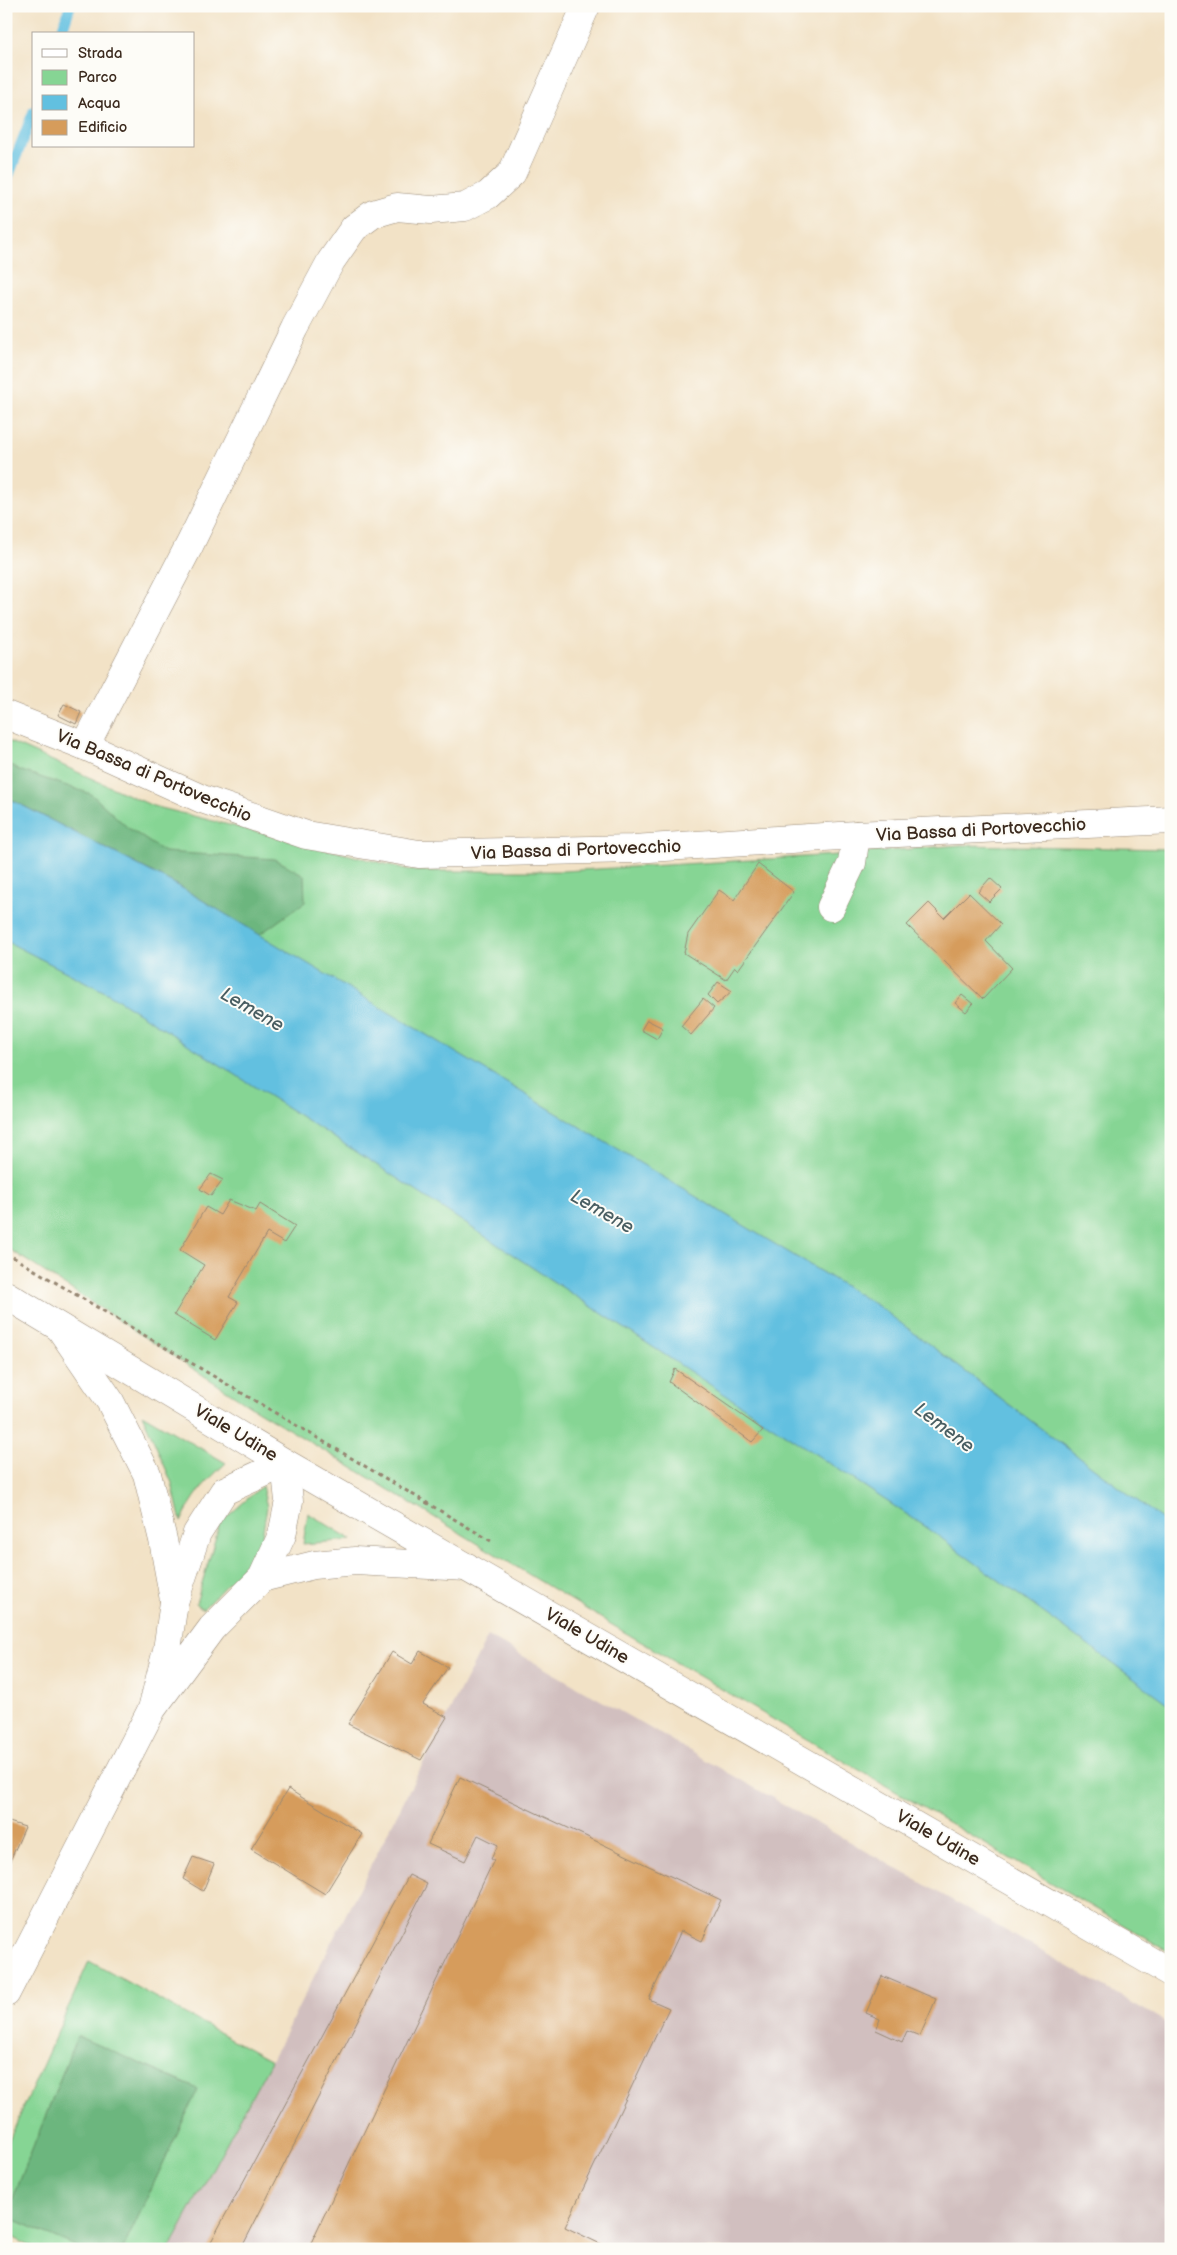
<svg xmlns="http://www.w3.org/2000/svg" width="1177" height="2255" font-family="'Balsamiq Sans',sans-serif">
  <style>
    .industrial { fill: #d1bfbf }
    .green { fill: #86d594; stroke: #608059 }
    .forest { fill: #6cb67e; stroke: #54704e }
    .water { fill: #62c0e0; stroke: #4e757f }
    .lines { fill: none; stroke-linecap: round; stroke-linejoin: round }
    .stream { stroke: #62c0e0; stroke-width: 11 }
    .building { fill: #d69c5b }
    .minor-casing { stroke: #968672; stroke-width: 29 }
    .major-casing { stroke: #968672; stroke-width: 29 }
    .highway-casing { stroke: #968672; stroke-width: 29 }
    .path { stroke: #968672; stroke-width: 3; stroke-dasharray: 4 4; stroke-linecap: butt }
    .minor { stroke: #fff; stroke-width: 28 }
    .major { stroke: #fff; stroke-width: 28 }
    .highway { stroke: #fff; stroke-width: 28 }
    .labels { text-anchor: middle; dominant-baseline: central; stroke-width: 4; stroke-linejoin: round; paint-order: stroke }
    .street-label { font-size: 18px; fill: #3b2a1e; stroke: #fdfcf7 }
    .water-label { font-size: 19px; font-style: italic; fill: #495e62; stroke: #fdfcf7 }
  </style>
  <rect width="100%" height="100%" fill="#fdfcf7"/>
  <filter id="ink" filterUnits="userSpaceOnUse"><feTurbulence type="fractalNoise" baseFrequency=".02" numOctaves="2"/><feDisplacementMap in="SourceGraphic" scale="10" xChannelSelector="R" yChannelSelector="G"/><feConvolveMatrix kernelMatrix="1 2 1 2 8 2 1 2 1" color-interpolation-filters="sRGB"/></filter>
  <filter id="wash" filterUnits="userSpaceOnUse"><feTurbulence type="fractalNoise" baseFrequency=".0096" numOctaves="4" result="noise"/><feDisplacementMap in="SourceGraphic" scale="20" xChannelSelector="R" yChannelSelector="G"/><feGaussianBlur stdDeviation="1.12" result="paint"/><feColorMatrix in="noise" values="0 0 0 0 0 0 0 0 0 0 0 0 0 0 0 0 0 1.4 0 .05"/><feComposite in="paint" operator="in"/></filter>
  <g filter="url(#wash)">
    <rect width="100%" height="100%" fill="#f2e2c6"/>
    <!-- industrial -->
    <polygon class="industrial" points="488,1636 1171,2025 1171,2249 169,2249 271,2061"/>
    <!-- green -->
    <g class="green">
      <polygon points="6,740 153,806 414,871 563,871 837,855 960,845 1171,849 1171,1953 614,1626 252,1407 6,1247"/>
      <path d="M142 1414 226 1463C205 1482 193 1496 181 1522L172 1483Z"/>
      <polygon points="262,1486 267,1507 262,1537 254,1556 203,1609 196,1603 220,1523"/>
      <polygon points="308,1513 352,1540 303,1544"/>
      <polygon points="89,1961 271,2061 169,2249 36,2249 6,2234 6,2147"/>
    </g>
    <!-- forest -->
    <g class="forest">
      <polygon points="6,762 19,770 91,794 127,827 164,852 275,859 304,875 305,902 259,935 177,885 6,797"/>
      <polygon points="77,2036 198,2089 123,2249 82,2249 6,2216"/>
    </g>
    <!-- water -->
    <polygon class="water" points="6,797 177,885 878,1306 1171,1526 1171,1706 926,1527 366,1158 109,994 6,941"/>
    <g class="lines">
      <!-- stream -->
      <g class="stream">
        <polyline points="61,34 70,6"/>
        <polyline points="6,182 34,111"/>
      </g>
    </g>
    <g id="blocks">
      <!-- building -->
      <g class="building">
        <polygon points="64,704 81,712 76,724 58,715"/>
        <polygon points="758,864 794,892 738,970 735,967 726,980 684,953 688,934 719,890 734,900"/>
        <polygon points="990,878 1002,889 989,902 978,892"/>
        <polygon points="969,893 1001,924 986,941 1012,968 983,999 907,925 929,903 944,918"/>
        <polygon points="718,982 732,991 717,1004 708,995"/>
        <polygon points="962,995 973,1004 966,1012 955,1003"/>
        <polygon points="703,999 714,1008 691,1035 681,1026"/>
        <polygon points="647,1020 663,1028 657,1039 641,1030"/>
        <polygon points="211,1174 223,1180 211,1196 200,1189"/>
        <polygon points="229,1200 256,1211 260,1204 295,1226 284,1243 267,1233 229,1297 238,1302 215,1340 174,1315 204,1265 180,1250 206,1207 220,1215"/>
        <polygon points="675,1369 763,1430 752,1442 669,1382"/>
        <polygon points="420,1651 448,1667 423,1704 447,1717 421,1760 348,1724 392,1652 412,1664"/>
        <polygon points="460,1777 721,1900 702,1941 681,1931 649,1999 669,2008 565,2227 611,2249 308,2249 494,1860 491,1859 498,1845 478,1835 465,1861 428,1844"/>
        <polygon points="288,1789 362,1834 325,1894 251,1849"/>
        <polygon points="6,1821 25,1827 6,1870"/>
        <polygon points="193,1857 214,1864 203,1891 183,1879"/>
        <polygon points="409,1875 427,1884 241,2249 207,2249"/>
        <polygon points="882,1976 936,1999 920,2036 907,2031 902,2042 876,2030 880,2019 866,2013"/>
      </g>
    </g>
  </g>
  <g filter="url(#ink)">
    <use href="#blocks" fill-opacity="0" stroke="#968672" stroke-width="1"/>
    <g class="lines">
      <!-- minor casing -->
      <g class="minor-casing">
        <g id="minor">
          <polyline points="6,715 85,746 202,799 306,835 419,854 633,849 856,835 1171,820"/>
          <polyline points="85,746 190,544 295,328 331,261 354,228 373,214 397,207 431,210 465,207 488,195 512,173 586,6"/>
          <polyline points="831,907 852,863 856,835"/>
        </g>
      </g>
      <!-- major casing -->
      <g class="major-casing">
        <polyline id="major" points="6,1295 285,1463 1171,1973"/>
      </g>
      <!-- highway casing -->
      <g class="highway-casing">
        <g id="highway">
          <polyline points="60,1328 110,1401 147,1474 163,1540 174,1600"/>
          <polyline points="262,1578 314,1565 355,1561 467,1567"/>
          <polyline points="6,1993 152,1709 212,1628 262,1578 282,1535 289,1501 285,1463 224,1491 197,1533 174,1602 167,1650 152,1709"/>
        </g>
      </g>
      <!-- path -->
      <polyline class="path" points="6,1253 491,1541"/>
      <!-- minor -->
      <use href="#minor" class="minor"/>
      <!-- major -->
      <use href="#major" class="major"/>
      <!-- highway -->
      <use href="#highway" class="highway"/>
    </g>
  </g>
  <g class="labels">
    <!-- street labels -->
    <g class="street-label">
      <text transform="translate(154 776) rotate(23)">Via Bassa di Portovecchio</text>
      <text transform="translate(981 830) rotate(-3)">Via Bassa di Portovecchio</text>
      <text transform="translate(576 850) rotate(-2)">Via Bassa di Portovecchio</text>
      <text transform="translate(236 1433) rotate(31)">Viale Udine</text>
      <text transform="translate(587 1636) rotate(30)">Viale Udine</text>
      <text transform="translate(938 1838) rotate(30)">Viale Udine</text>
    </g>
    <!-- water labels -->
    <g class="water-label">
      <text transform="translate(252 1010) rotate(30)">Lemene</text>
      <text transform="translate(602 1212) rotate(30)">Lemene</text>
      <text transform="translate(944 1428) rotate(37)">Lemene</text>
    </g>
  </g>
  <!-- margin -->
  <rect width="1177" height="2255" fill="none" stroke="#fdfcf7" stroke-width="25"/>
  <!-- legend -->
  <rect x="32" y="32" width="162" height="115" fill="#fdfcf7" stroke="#afa8a0"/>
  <rect x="42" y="49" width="25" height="8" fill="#ffffff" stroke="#afa8a0"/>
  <text x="78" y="58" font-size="15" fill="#3b2a1e">Strada</text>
  <rect x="42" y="70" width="25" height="15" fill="#86d594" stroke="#afa8a0"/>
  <text x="78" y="82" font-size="15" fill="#3b2a1e">Parco</text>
  <rect x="42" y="95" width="25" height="15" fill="#62c0e0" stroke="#afa8a0"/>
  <text x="78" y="108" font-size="15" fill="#3b2a1e">Acqua</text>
  <rect x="42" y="120" width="25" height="15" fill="#d69c5b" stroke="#afa8a0"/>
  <text x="78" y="132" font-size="15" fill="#3b2a1e">Edificio</text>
</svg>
